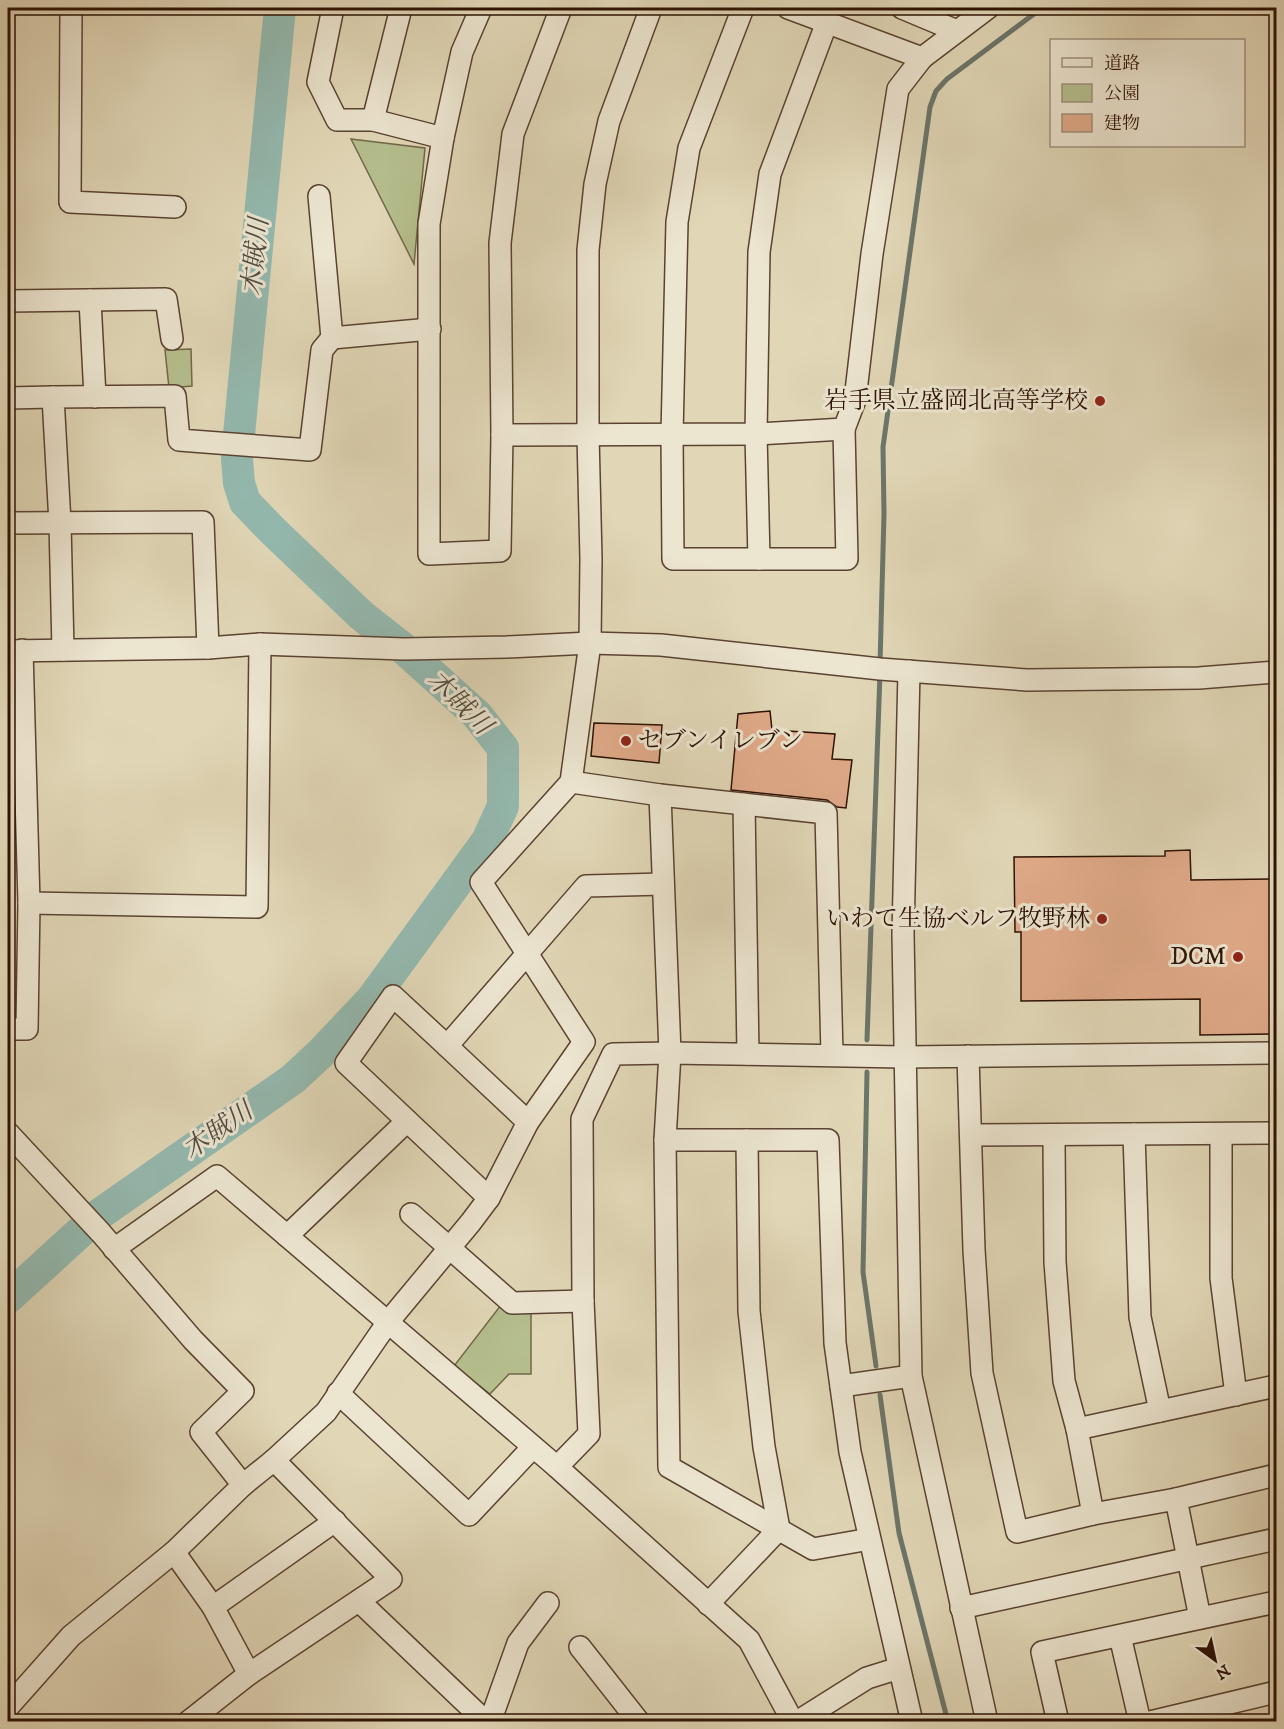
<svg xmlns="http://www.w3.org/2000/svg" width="1284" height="1729" font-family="'IM FELL DW Pica','Noto Serif JP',serif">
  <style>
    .green { fill: #b5be8d; stroke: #716848; stroke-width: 1.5 }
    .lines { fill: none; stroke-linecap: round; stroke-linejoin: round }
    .stream { stroke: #6b766b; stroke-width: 5 }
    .river { stroke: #94b9af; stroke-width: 32 }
    .building { fill: #e0aa89; stroke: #2d1204; stroke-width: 1.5 }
    .minor-casing { stroke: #5a4331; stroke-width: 24 }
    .minor { stroke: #ece5d0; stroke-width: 21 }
    .poi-dot { fill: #8f2418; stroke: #ece5d0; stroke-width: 2 }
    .labels { text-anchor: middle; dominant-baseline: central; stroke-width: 6; stroke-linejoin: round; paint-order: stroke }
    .poi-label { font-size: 24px; fill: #2d1204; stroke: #ece5d0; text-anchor: end }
    .water-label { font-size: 26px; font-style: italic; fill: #514c40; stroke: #ece5d0 }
  </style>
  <rect width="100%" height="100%" fill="#e1d7b7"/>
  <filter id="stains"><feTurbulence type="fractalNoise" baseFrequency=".00333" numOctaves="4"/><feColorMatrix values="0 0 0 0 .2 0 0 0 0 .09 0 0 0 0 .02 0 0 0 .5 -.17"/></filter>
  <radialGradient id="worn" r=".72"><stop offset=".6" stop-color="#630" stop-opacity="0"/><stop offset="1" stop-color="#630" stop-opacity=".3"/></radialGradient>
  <!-- green -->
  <g class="green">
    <polygon points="351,139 425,148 414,264"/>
    <polygon points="191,349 192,386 169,388 165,350"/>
    <polygon points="501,1305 531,1312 531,1374 509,1374 490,1394 454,1366"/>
  </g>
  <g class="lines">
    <!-- stream -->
    <g class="stream">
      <polyline points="880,664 884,514 883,447 930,107 936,91 947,79 1042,8"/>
      <polyline points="867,1040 880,673"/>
      <polyline points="867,1072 863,1272 876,1366"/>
      <polyline points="880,1395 899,1533 948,1722"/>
    </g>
    <!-- river -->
    <polyline class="river" points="8,1298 101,1213 293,1079 321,1053 372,999 487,841 503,806 503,748 477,715 404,649 361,615 272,530 245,502 239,483 237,459 238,445 280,8"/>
  </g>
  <!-- building -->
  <g class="building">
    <polygon points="770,711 772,730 835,734 832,759 852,760 846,808 837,807 827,800 731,790 738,714"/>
    <polygon points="594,723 662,725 659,763 591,756"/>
    <polygon points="1190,850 1191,880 1276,879 1276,1034 1200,1035 1200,999 1021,1001 1021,932 1015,932 1014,857 1165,856 1165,851"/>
  </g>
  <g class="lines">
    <!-- minor casing -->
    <g class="minor-casing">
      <g id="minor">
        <polyline points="71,8 70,202 175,207"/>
        <polyline points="333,8 318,82 337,120 373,120 443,138 429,224 429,554 500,551 502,435 756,434 844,429 855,400 872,254 898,89 922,58 988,8"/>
        <polyline points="743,8 689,148 677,222 672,435 673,559 759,559"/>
        <polyline points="788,8 922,58"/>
        <polyline points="902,8 957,31"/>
        <polyline points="827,22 770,174 759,252 756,434 759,559 847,559 844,429"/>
        <polyline points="373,120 401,8"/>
        <polyline points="443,138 462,52 481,8"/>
        <polyline points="319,196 332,338 430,329"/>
        <polyline points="90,300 95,397"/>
        <polyline points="8,301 166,299 172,339"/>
        <polyline points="8,398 53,397"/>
        <polyline points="502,435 500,243 513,134 561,8"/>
        <polyline points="8,523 203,522 208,648"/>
        <polyline points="63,650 60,523 53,397 175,396 179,440 310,450 322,350 332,338"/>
        <polyline points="8,651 208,648 260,644 404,649 507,647 590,643 661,645 880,669 1027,680 1199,678 1276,672"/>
        <polyline points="909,671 903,934 911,1376 987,1722"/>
        <polyline points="571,782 660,795 826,813 832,1055"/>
        <polyline points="660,795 670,1053 665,1140"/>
        <polyline points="744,804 748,1054"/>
        <polyline points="29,903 257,907 260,644"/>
        <polyline points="8,1029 27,1029 29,903 22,650"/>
        <polyline points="447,1046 393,996 346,1063 489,1198"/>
        <polyline points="968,1056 974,1250 982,1373 1017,1532 1093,1514 1176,1499 1200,1618"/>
        <polyline points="528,1122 447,1046 586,886 663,884"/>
        <polyline points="8,1133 101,1233 193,1340 243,1391 201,1432 243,1485"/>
        <polyline points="1134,1134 1140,1317 1160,1411"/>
        <polyline points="1221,1134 1221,1278 1236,1395"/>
        <polyline points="971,1135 1276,1133"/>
        <polyline points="1054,1141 1055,1262 1064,1381 1077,1429"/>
        <polyline points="411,1214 512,1303 583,1301"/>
        <polyline points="287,1236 407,1121"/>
        <polyline points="114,1249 217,1176 557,1467 749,1640 793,1722"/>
        <polyline points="841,1386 911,1376"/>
        <polyline points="338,1393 469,1515 533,1447"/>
        <polyline points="557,1467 589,1434 583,1301 582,1119 613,1054 670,1053 904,1057 1276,1053"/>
        <polyline points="1176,1499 1276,1475"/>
        <polyline points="1093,1514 1077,1429 1276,1386"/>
        <polyline points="870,1539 813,1549 669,1467 665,1140 828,1140 835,1343 850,1452 912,1722"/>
        <polyline points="174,1552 213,1607 249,1674"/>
        <polyline points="359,1601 486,1722"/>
        <polyline points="708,1604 779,1529 764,1447 749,1311 747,1140"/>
        <polyline points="213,1607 335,1521"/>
        <polyline points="961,1608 1276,1539"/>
        <polyline points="1120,1636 1140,1722"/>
        <polyline points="580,1647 639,1722"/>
        <polyline points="8,1707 71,1636 174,1552 243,1485 274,1460 326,1412 388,1322 471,1222 489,1198 528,1122 584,1042 481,882 571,782 590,643 591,559 588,435 588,250 595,184 609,121 651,8"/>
        <polyline points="188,1722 249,1674 391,1579 274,1460"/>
        <polyline points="490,1722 518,1643 548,1603"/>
        <polyline points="797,1722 867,1678 899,1668"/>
        <polyline points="1058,1722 1042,1652 1276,1602"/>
        <polyline points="1150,1722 1276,1692"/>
      </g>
    </g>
    <!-- minor -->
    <use href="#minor" class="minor"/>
  </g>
  <!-- markers -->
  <g class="poi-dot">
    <circle cx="1100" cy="401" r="6"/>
    <circle cx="626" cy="741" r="6"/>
    <circle cx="1102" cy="919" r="6"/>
    <circle cx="1238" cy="957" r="6"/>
  </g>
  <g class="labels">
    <!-- poi labels -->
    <g class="poi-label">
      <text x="1088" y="401">岩手県立盛岡北高等学校</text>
      <text x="638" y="741" text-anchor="start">セブンイレブン</text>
      <text x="1090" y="919">いわて生協ベルフ牧野林</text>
      <text x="1226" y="957">DCM</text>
    </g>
    <!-- water labels -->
    <g class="water-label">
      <text transform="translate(256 257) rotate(-84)">木賊川</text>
      <text transform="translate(459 703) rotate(45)">木賊川</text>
      <text transform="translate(218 1131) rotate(-35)">木賊川</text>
    </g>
  </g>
  <!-- margin -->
  <rect width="1284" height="1729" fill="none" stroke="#e1d7b7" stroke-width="30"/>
  <rect x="9" y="9" width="1266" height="1711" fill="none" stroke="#2d1204" stroke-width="3"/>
  <rect x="15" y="15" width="1254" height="1699" fill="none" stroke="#2d1204" stroke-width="1.5"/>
  <!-- legend -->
  <rect x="1050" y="39" width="195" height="108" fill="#ece5d0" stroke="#a0917e" stroke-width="1.5"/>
  <rect x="1062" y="58" width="30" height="9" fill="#ece5d0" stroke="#a0917e" stroke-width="1.5"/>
  <text x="1104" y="69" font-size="18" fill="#2d1204">道路</text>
  <rect x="1062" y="84" width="30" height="18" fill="#b5be8d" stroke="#a0917e" stroke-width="1.5"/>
  <text x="1104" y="99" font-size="18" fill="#2d1204">公園</text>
  <rect x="1062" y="114" width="30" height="18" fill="#e0aa89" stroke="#a0917e" stroke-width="1.5"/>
  <text x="1104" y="129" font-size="18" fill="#2d1204">建物</text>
  <!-- north arrow -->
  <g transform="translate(1215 1660) rotate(147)" stroke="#ece5d0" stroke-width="4.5" paint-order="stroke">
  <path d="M0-4.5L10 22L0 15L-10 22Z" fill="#2d1204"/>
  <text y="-9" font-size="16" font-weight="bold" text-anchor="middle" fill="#2d1204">N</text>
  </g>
  <rect width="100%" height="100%" filter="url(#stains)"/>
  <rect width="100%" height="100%" fill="url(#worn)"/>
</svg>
